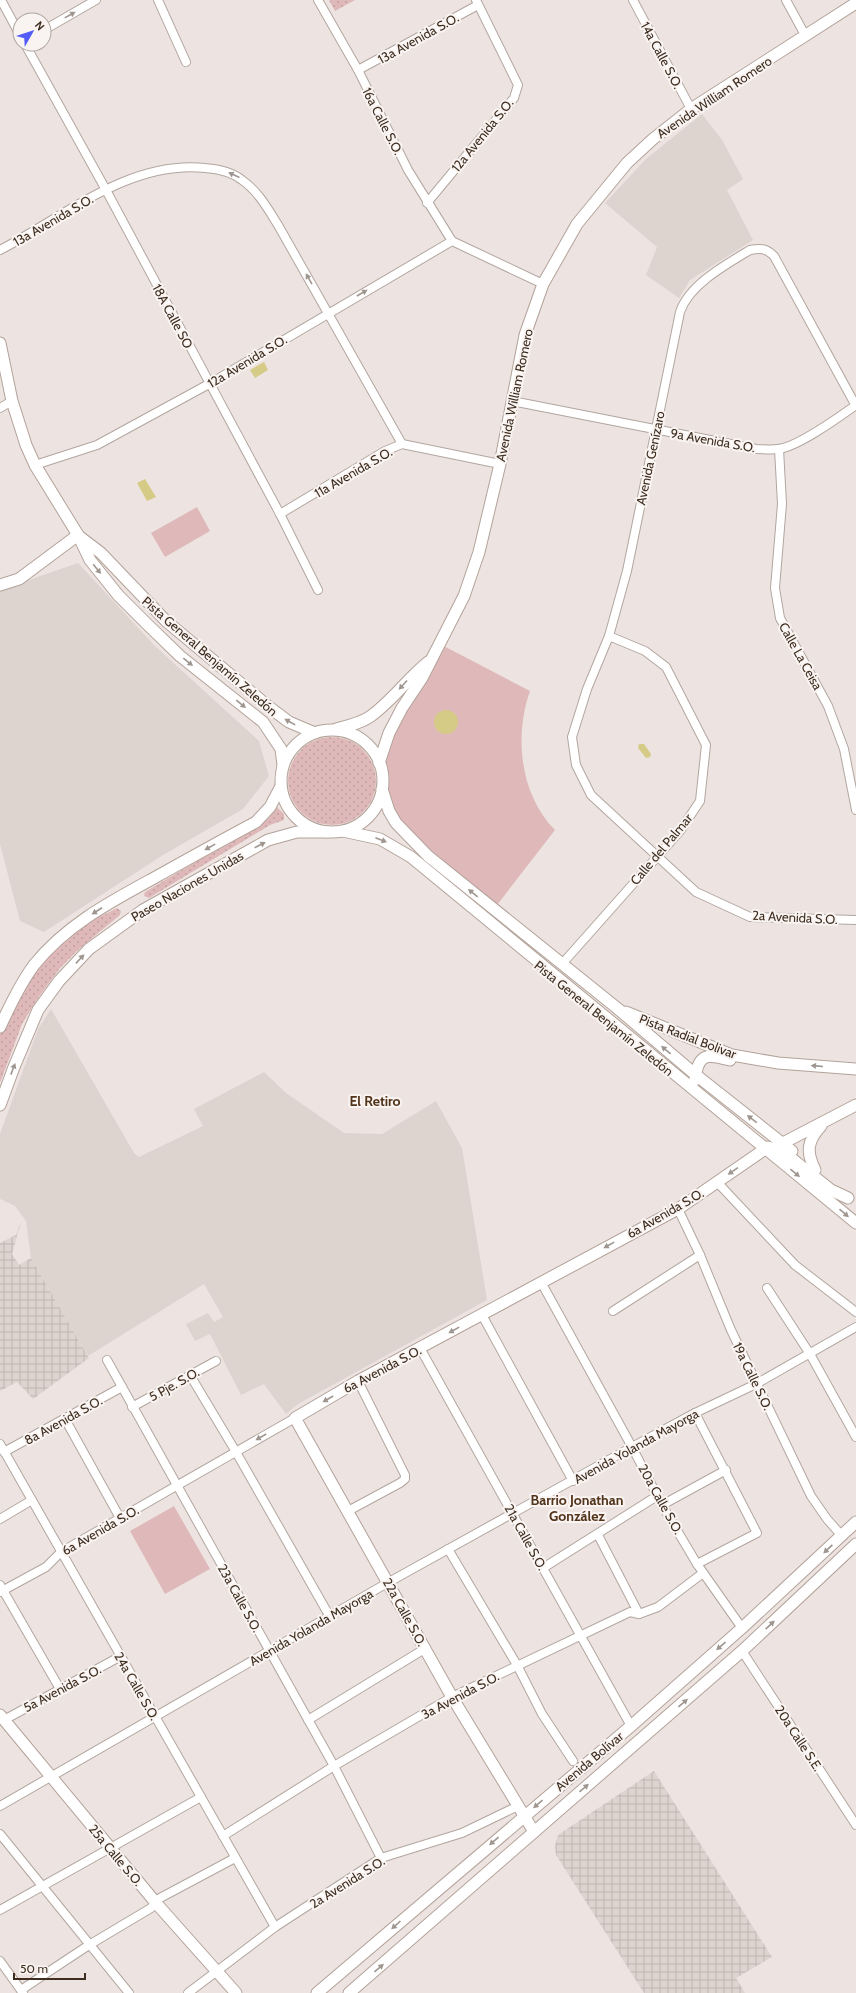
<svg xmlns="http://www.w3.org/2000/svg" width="856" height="1993" font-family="Cabin,sans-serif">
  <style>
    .built { fill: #ddd3cf }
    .industrial { fill: url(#industrial-grid) }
    .grass { fill: url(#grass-dots) }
    .green { fill: #dfb9ba }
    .water { fill: #d5ca86 }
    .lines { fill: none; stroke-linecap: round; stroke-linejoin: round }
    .street-casing { stroke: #b2a69f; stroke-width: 10 }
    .secondary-casing { stroke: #b3a299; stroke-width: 13 }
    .street { stroke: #fff; stroke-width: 8 }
    .secondary { stroke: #fff; stroke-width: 11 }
    .oneway { fill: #9f9690 }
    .labels { text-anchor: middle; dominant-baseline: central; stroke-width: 4; stroke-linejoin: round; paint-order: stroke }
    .street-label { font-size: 13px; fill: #3f2e20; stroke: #f9f4f2 }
    .neighbourhood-label { font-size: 14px; font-weight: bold; fill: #52341b; stroke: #f9f4f2 }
  </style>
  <defs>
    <pattern id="industrial-grid" width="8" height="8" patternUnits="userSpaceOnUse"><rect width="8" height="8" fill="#ddd3cf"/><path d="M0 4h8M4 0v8" fill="none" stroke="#bfb5b1"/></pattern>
    <pattern id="grass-dots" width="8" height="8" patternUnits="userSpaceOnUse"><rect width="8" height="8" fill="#dfb9ba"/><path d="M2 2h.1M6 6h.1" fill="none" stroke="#c09fa0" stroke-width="1.8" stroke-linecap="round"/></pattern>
  </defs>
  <rect width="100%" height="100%" fill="#ede4e1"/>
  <!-- built -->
  <g class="built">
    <polygon points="702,114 722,140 743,179 727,190 753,240 690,280 679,298 646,275 657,247 605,203 646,159"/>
    <polygon points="78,563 155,646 259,741 269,776 243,809 163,855 44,932 20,921 0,844 0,590"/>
    <polygon points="51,1009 134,1153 139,1157 203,1126 194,1109 264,1072 286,1093 344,1133 382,1134 436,1101 462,1148 487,1300 298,1404 286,1414 264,1384 241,1395 210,1334 195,1341 186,1324 208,1313 214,1322 223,1317 204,1284 88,1356 31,1258 26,1221 15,1206 0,1199 0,1134 38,1029"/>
  </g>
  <!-- industrial -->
  <g class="industrial">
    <polygon points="21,1222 12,1254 19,1265 31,1258 89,1358 33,1399 17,1382 0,1391 0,1243 16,1235"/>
    <polygon points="654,1771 772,1957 736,1978 745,1993 644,1993 556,1855 555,1846 558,1835"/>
  </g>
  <!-- grass -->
  <g class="grass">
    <polygon points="329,0 355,0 335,11"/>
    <circle cx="332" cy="781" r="44"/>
    <polygon points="277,807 284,814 284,820 270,825 149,898 144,896 145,892 269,818"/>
    <path d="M117 908 121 911 120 915 79 949 60 968 38 998 22 1024 0 1083C0 1068 0 1049 0 1034 8 1003 47 954 72 934 85 923 102 916 117 908Z"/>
  </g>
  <!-- green -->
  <g class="green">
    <polygon points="197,507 210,531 165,557 151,533"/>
    <path d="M440 644 530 691C514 736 520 795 555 830L494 909 404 833 382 789V776L379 763Z"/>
    <polygon points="174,1506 210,1569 165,1594 130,1531"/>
  </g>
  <!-- water -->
  <g class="water">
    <polygon points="264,362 268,370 255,378 250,370"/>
    <polygon points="145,479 156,497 147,501 137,483"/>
    <circle cx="446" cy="722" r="12"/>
    <polygon points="639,744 644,744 651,754 650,757 646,758 638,748"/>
  </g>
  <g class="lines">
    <!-- street casing -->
    <g class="street-casing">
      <g id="street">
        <polyline points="1,0 20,35"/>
        <polyline points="158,0 186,62"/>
        <polyline points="318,0 358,70 408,170 452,241 543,284"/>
        <polyline points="633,0 691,109"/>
        <polyline points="786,0 805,35"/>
        <polyline points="44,30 96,0"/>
        <polyline points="25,44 106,190 280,514 318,590"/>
        <polyline points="358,70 478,5"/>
        <polyline points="427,203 514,98 518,85 476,0"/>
        <path d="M0 250C64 217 129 160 205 168 218 169 232 172 242 180 258 191 268 209 278 225L402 444"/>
        <path d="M512 401 756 449C763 449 771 450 778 449 798 447 839 417 856 405"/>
        <path d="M856 406 774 256C766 248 760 248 750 250 725 265 689 285 680 312L627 571 609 636 587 689 572 737 576 765 591 795 696 892 750 917 856 920"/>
        <polyline points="0,408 12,401"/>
        <polyline points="779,449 782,504 775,588 780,618 828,706 844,749 856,810"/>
        <polyline points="35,465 97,445 209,384 452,241"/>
        <polyline points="280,514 385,451 402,444 500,464"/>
        <polyline points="562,964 680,831 700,801 706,745 666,667 645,651 609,636"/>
        <polyline points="717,1182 795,1265 856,1312"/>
        <polyline points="678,1209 700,1255 731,1330 811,1496 827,1519 842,1536"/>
        <polyline points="541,1282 632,1447 662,1505 697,1564 742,1628"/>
        <polyline points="767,1288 810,1354 856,1437"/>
        <polyline points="613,1311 700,1255"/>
        <polyline points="482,1315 573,1481"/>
        <polyline points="420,1348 631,1726"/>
        <polyline points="107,1360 334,1766 381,1858"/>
        <polyline points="190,1375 236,1452 330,1617"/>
        <polyline points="132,1407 216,1361"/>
        <polyline points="695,1413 757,1533 697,1564"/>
        <polyline points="65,1419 120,1518"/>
        <polyline points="0,1444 275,1927"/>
        <polyline points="4,1452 122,1387"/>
        <polyline points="662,1505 726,1470"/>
        <polyline points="348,1511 400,1483 405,1479 405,1475 358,1381"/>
        <polyline points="0,1519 32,1500"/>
        <polyline points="598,1535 639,1614"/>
        <polyline points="448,1549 517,1665 542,1714 573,1761"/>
        <polyline points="543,1568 657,1496"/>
        <polyline points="0,1585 60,1689"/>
        <polyline points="0,1592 46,1567 61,1552 295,1418"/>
        <polyline points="742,1651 856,1825"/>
        <polyline points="4,1720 121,1656"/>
        <polyline points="308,1720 426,1648"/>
        <polyline points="0,1806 389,1582 632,1447 695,1413 756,1384 856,1327"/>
        <polyline points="0,1834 129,1993"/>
        <polyline points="223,1836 334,1766 452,1697 630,1612 639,1614 658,1607 703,1573"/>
        <polyline points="0,1910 201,1797"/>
        <polyline points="0,1961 23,1993"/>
        <polyline points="21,1990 89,1945 151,1908 160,1898 235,1858"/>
        <polyline points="188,1993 275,1927 381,1858 462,1833 518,1806"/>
      </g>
    </g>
    <!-- secondary casing -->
    <g class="secondary-casing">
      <g id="secondary">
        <polyline points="0,343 12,401 26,445 35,465 78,535 90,560 118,595 148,625 180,656 263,722 281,749 283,765"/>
        <polyline points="80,537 101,553 166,621 269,707 289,722 315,733"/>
        <polyline points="0,585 19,579 78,535"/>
        <path d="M336 729C348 726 361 723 371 716 393 700 408 678 428 662"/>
        <circle cx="332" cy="781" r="51"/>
        <polyline points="379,763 389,733 402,708 422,678 464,596 479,552 500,464 525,335 543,284 577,224 627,163 653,139 691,109 856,3"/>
        <polyline points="382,789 389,811 396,823 428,856 617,1008 696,1075 792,1151"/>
        <polyline points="343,831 380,839 411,857 856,1223"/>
        <polyline points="626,1012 732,1055 778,1063 856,1069"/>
        <path d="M0 1027C10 1005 20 984 34 965 66 925 110 902 154 878 188 859 222 840 256 822L270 807 280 788"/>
        <path d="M695 1080C698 1052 708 1054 730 1060"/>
        <polyline points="0,1105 14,1067 38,1010 59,981 89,949 143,910 268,840 297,832 328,832"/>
        <polyline points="783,1143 856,1105"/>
        <path d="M815 1170C806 1152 807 1141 821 1126"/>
        <polyline points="0,1715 156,1903 236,1993"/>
        <polyline points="534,1832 452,1697 295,1418 358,1381 678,1209 768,1147 781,1150 831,1190 848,1198"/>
        <polyline points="317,1993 631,1726 742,1628 856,1522"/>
        <polyline points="349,1993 742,1651 856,1544"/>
      </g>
    </g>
    <!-- street -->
    <use href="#street" class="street"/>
    <!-- secondary -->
    <use href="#secondary" class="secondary"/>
  </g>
  <!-- one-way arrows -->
  <defs><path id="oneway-solid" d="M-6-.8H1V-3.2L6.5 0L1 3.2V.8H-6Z"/></defs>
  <g class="oneway">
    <use href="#oneway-solid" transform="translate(70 15) rotate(-29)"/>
    <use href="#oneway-solid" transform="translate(234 175) rotate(-155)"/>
    <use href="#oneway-solid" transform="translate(309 279) rotate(-120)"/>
    <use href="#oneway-solid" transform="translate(362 293) rotate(-30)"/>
    <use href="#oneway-solid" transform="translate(97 569) rotate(51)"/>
    <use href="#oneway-solid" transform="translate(188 662) rotate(39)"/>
    <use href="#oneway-solid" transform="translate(403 685) rotate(132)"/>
    <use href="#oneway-solid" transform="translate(241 704) rotate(39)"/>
    <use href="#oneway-solid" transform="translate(290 722) rotate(-151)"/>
    <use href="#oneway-solid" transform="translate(381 840) rotate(21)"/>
    <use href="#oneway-solid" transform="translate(260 845) rotate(-27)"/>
    <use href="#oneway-solid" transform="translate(210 847) rotate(151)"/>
    <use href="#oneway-solid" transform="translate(473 893) rotate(-141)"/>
    <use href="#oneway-solid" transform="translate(97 911) rotate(147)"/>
    <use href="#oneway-solid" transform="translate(80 959) rotate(-47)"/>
    <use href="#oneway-solid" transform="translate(666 1050) rotate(-140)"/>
    <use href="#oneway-solid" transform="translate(817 1066) rotate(-175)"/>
    <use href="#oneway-solid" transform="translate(13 1069) rotate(-69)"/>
    <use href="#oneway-solid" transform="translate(752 1119) rotate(-142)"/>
    <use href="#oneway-solid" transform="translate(733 1171) rotate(145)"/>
    <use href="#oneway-solid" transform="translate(795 1173) rotate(39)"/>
    <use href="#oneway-solid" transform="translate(844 1213) rotate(41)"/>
    <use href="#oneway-solid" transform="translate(609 1245) rotate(151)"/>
    <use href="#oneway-solid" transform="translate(454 1330) rotate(151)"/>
    <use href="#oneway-solid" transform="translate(328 1399) rotate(150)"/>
    <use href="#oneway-solid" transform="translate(261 1437) rotate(150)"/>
    <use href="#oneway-solid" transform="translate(828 1549) rotate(137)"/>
    <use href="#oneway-solid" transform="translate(770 1625) rotate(-43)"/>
    <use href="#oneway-solid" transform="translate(721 1646) rotate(139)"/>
    <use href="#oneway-solid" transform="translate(683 1703) rotate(-40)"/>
    <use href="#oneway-solid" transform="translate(584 1788) rotate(-41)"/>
    <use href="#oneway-solid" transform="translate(538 1804) rotate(140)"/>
    <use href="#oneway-solid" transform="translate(494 1841) rotate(140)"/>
    <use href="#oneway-solid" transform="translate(396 1925) rotate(138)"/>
    <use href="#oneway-solid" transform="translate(379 1968) rotate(-40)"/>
  </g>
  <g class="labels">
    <!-- street labels -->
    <g class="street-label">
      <text transform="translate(418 38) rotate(-29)">13a Avenida S.O.</text>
      <text transform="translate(662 55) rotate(62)">14a Calle S.O.</text>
      <text transform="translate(714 97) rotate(-34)">Avenida William Romero</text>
      <text transform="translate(383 121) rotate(63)">16a Calle S.O.</text>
      <text transform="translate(482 135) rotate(-51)">12a Avenida S.O.</text>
      <text transform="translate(53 220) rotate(-30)">13a Avenida S.O.</text>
      <text transform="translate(173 316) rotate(62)">18A Calle SO</text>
      <text transform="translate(247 361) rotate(-31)">12a Avenida S.O.</text>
      <text transform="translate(514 395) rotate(-78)">Avenida William Romero</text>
      <text transform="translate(713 440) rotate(10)">9a Avenida S.O.</text>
      <text transform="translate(650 458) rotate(-78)">Avenida Genízaro</text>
      <text transform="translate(353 472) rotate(-30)">11a Avenida S.O.</text>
      <text transform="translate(210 656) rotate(41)">Pista General Benjamín Zeledón</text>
      <text transform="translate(801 656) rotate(61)">Calle La Ceisa</text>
      <text transform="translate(661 849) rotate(-50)">Calle del Palmar</text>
      <text transform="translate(187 886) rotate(-30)">Paseo Naciones Unidas</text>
      <text transform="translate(795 917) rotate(3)">2a Avenida S.O.</text>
      <text transform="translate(604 1018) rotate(39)">Pista General Benjamín Zeledón</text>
      <text transform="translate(688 1036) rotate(21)">Pista Radial Bolivar</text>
      <text transform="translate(665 1213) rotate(-30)">6a Avenida S.O.</text>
      <text transform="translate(382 1369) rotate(-28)">6a Avenida S.O.</text>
      <text transform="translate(753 1376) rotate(64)">19a Calle S.O.</text>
      <text transform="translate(174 1384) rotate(-29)">5 Pje. S.O.</text>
      <text transform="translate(63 1420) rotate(-29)">8a Avenida S.O.</text>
      <text transform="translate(636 1446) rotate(-29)">Avenida Yolanda Mayorga</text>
      <text transform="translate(661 1499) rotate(61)">20a Calle S.O.</text>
      <text transform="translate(100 1530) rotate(-30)">6a Avenida S.O.</text>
      <text transform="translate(526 1537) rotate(61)">21a Calle S.O.</text>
      <text transform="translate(240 1598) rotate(61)">23a Calle S.O.</text>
      <text transform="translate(405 1612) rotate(61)">22a Calle S.O.</text>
      <text transform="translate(311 1627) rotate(-30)">Avenida Yolanda Mayorga</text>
      <text transform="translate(137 1686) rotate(60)">24a Calle S.O.</text>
      <text transform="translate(62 1688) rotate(-28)">5a Avenida S.O.</text>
      <text transform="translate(460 1695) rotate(-28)">3a Avenida S.O.</text>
      <text transform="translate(799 1738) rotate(57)">20a Calle S.E.</text>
      <text transform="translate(589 1761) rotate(-40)">Avenida Bolívar</text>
      <text transform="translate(116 1855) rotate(50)">25a Calle S.O.</text>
      <text transform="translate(347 1882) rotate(-32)">2a Avenida S.O.</text>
    </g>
    <!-- neighbourhood labels -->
    <g class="neighbourhood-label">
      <text x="375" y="1101">El Retiro</text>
      <text x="577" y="1500">Barrio Jonathan<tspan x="577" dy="16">González</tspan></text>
    </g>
  </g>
  <!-- north arrow -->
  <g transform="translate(32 32) rotate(51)"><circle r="19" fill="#f9f4f2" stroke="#afa59e"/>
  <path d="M0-3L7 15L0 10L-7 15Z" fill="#535bf9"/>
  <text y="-6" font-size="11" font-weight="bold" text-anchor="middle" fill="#3f2e20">N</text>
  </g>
  <!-- scale -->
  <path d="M14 1973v6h71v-6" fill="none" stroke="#3f2e20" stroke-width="2"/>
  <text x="20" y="1973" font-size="12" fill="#3f2e20" stroke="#f9f4f2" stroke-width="3" paint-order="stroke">50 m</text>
</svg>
